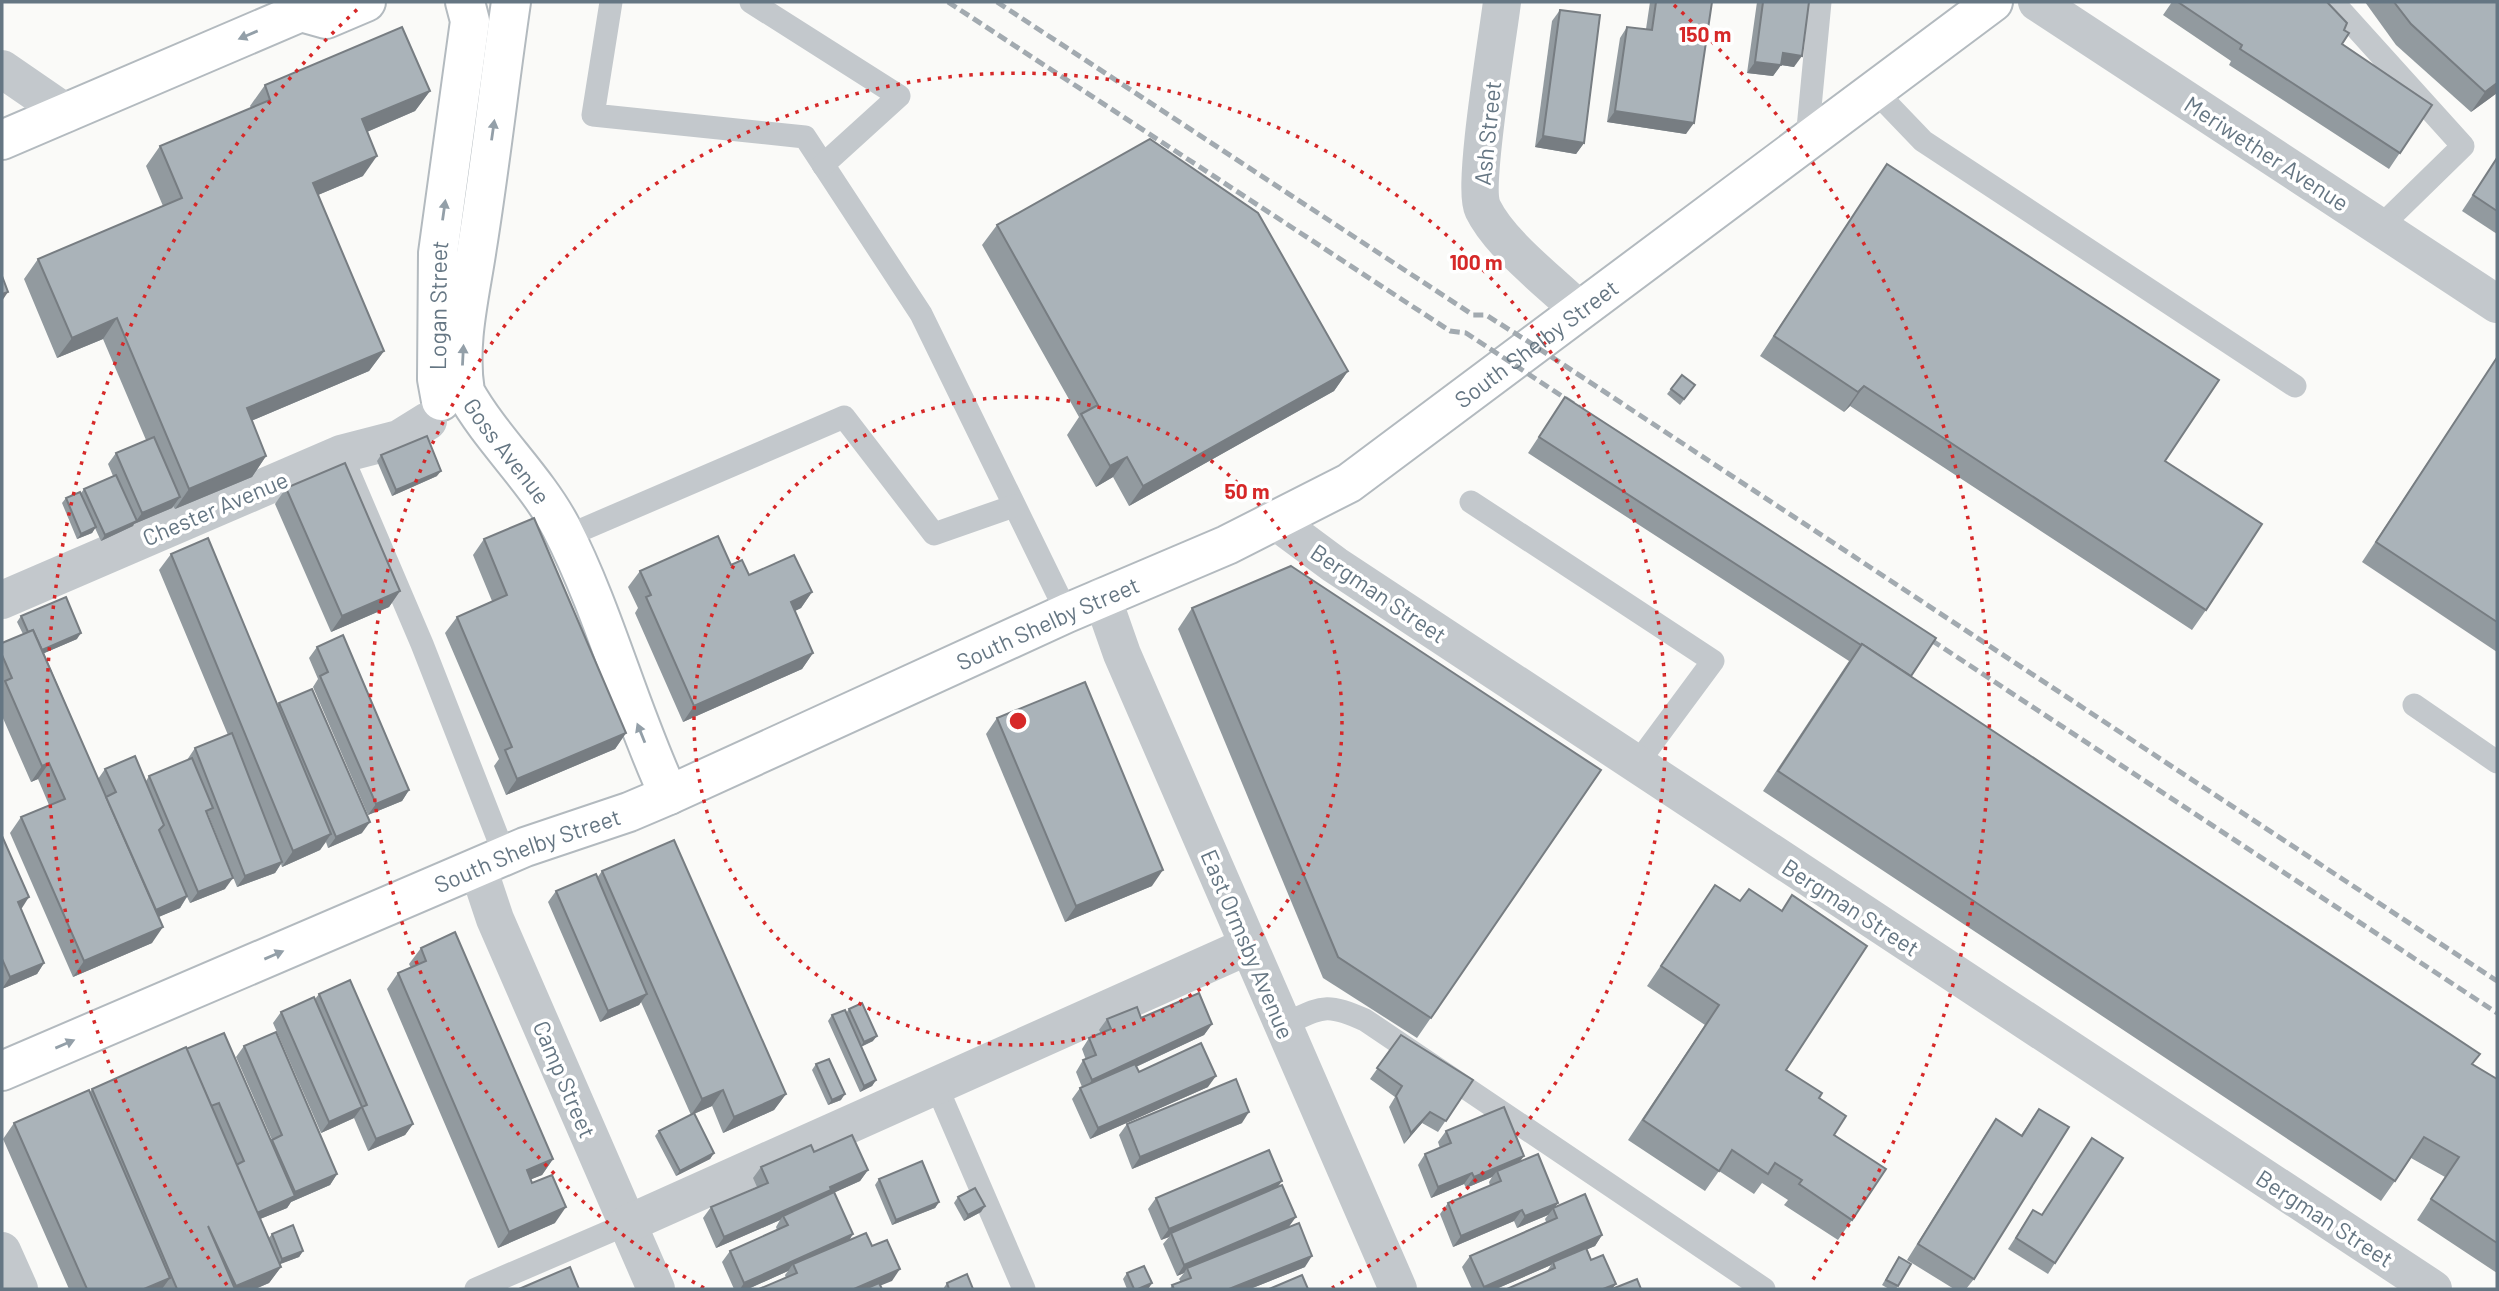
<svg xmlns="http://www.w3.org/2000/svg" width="2499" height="1291" font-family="Barlow,sans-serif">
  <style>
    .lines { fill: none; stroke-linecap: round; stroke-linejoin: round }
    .secondary-casing { stroke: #b3babf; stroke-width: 42 }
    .service { stroke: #c3c8cc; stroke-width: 23 }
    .minor { stroke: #c3c8cc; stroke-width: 38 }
    .secondary { stroke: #fff; stroke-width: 38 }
    .rail { stroke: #a2aab0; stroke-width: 5; stroke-dasharray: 10 5; stroke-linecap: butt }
    .wall { fill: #929a9f }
    .shaded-wall { fill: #777d82 }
    .building { fill: #aab3b9; stroke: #777d82; stroke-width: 2 }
    .oneway { fill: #939fa8 }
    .ring { fill: none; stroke: #d62828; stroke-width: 3.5; stroke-dasharray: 3.5 7 }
    .labels { text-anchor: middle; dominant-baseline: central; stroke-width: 7; stroke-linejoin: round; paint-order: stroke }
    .street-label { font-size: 23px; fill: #657683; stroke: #fff }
    .centre { fill: #d62828; stroke: #fff; stroke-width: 3.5 }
    .ring-label { font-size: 21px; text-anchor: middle; font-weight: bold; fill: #d62828; stroke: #fff; stroke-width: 7; stroke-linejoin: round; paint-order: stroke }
  </style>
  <rect width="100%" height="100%" fill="#fafaf8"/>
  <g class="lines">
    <!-- secondary casing -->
    <g class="secondary-casing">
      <g id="secondary">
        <path id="s1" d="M511 2C499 84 490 166 477 247 470 295 457 343 465 392 492 440 535 478 561 527 605 613 628 707 669 795"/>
        <polyline points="301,12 326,19 366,2"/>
        <polyline points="2,140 301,12 306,2"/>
        <path id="s2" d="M441 401 437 379 438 253 470 21 465 2"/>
        <path id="s3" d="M2 1071 525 847 629 812 669 795 1067 613 1227 545 1349 483 1993 2"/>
      </g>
    </g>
    <!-- service -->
    <g class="service">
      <polyline points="611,2 593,115 805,137 921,314 1067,613"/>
      <polyline points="751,2 899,96 823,165"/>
      <polyline points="2333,2 2463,146 2380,227"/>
      <polyline points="1874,90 1923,141 2295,386"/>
      <polyline points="1807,139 1820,2"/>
      <polyline points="341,454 422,644 505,856"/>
      <polyline points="1471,502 1713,661 1636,765"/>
      <polyline points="565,537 844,417 934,534 1014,506"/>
      <polyline points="2414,705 2497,762"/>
      <path d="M1283 1025C1321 1008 1324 1001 1365 1020L1764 1289"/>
      <polyline points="936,1085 1024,1289"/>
      <polyline points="476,1289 627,1224"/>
    </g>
    <!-- minor -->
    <g class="minor">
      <path d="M1502 2C1498 36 1472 187 1483 209 1500 244 1549 281 1578 309"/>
      <polyline points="2037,2 2497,304"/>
      <polyline points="2,69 66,113"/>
      <polyline points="1273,519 1335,565 2433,1289"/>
      <polyline points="1102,597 1122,654 1398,1289"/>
      <polyline points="2,600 341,454 399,439 428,421"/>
      <polyline points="478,868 495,919 656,1289"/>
      <polyline points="627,1224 1248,946"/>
      <polyline points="2,1251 19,1289"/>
    </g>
    <!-- secondary -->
    <use href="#secondary" class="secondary"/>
    <!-- rail -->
    <g class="rail">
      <polyline points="948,2 1450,331 1466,333 1580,408"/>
      <polyline points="997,2 1473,315 1486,315 1532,344 2497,981"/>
      <polyline points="1919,632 2497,1013"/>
    </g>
  </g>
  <!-- wall -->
  <g class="wall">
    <polygon points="1650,2 1712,2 1686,134 1607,122 1620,38 1627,27 1646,29"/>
    <polygon points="1757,2 1809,2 1794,67 1781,65 1773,76 1747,73"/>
    <polygon points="2172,2 2327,2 2344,30 2342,44 2432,105 2389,169 2229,65 2231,61 2163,15"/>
    <polygon points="2365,2 2497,2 2497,93 2471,112 2396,45"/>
    <polygon points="1560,10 1584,143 1576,154 1535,147 1552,21"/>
    <polygon points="265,85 430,91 415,111 367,132 363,176 318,195 384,351 369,371 251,421 266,456 252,477 175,509 173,506 172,508 134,524 133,526 101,541 95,528 92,533 77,539 62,503 66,498 81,493 84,489 113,476 108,464 116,453 146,440 103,339 57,358 24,279 38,259 163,206 146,166 160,146 251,108 250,106"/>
    <polygon points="2497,158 2497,234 2462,211"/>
    <polygon points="1887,164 2165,461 2206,610 2192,630 1850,406 1844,412 1760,356"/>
    <polygon points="997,225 1348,371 1334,391 1129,506 1113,477 1096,487 1067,435 1079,417 982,245"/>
    <polygon points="2496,359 2497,360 2497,652 2362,562"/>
    <polygon points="1682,375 1695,385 1680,405 1667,394"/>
    <polygon points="1565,397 1911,676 2472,1064 2497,1079 2497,1273 2417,1220 2445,1177 2411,1158 2381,1201 1763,791 1849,661 1528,453"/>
    <polygon points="381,455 437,476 392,496 377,461"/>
    <polygon points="286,488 400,591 389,607 331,632 275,504"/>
    <polygon points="484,539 626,733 615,749 506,795 494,766 499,759 445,633 457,617 492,601 473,555"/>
    <polygon points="171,554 277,705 279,703 362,833 328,848 326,842 320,850 282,867 281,864 275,873 237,887 208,814 207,815 225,889 190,903 187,897 180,908 158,917 152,943 73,977 10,833 21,817 49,805 38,779 31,782 2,716 2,643 23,634 17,622 21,616 77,639 44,653 98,779 105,769 146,781 149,776 187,760 195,748 228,735 159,570"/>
    <polygon points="731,565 749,575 812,592 801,608 795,611 813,653 802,669 683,722 635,613 638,608 628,587 640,571"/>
    <polygon points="1192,608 1601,770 1417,1038 1323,978 1178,629"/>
    <polygon points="317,647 409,790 402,801 368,815 313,687 318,679 309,658"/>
    <polygon points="997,718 1152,886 1065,922 986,734"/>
    <polygon points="2,836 21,909 44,963 37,974 2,989"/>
    <polygon points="602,871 786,1094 774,1110 723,1133 712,1106 694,1114 714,1153 710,1159 676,1176 655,1136 659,1131 691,1115 641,1002 639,1005 600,1022 548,902 556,891 597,878"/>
    <polygon points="1715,885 1786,1070 1819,1098 1834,1135 1852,1220 1838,1240 1784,1205 1788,1200 1762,1183 1754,1194 1719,1171 1705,1191 1628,1140 1705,1025 1647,986"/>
    <polygon points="421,948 553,1159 542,1175 531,1179 555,1223 498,1248 387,989 398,973 411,968 409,964"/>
    <polygon points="319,994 413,1124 405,1135 368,1151 354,1118 321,1133 273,1023 281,1012 315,999"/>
    <polygon points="849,1009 873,1041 861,1047 876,1080 872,1086 860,1092 828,1021 832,1015 846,1013"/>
    <polygon points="1141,1018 1212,1024 1204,1035 1136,1067 1139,1072 1208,1087 1090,1139 1072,1099 1080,1088 1082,1087 1076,1072 1083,1060 1086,1060 1082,1049 1089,1038 1101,1033 1099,1030 1107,1019"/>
    <polygon points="1401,1035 1473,1080 1438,1132 1422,1123 1404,1144 1389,1107 1395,1097 1370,1079"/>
    <polygon points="244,1046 337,1174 330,1185 291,1202 287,1208 260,1219 268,1239 272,1234 303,1251 299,1257 279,1264 281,1267 269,1283 255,1289 69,1289 3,1139 14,1123 90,1093 92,1089 186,1047 271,1142 272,1140 236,1057"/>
    <polygon points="816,1064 841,1100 828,1105 812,1070"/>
    <polygon points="2039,1109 1974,1279 1966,1289 1954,1289 1907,1260 1985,1135 1996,1119 2021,1135"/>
    <polygon points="1242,1123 1132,1169 1119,1135 1127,1124"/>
    <polygon points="1446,1131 1521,1161 1558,1203 1555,1207 1602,1235 1595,1246 1587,1249 1591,1260 1616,1284 1546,1273 1551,1265 1496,1289 1472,1289 1462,1267 1470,1256 1546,1222 1545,1219 1548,1215 1517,1228 1514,1221 1453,1247 1440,1214 1448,1203 1490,1186 1489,1182 1492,1177 1466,1188 1464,1184 1431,1198 1418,1165 1425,1154 1440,1148 1438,1142"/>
    <polygon points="814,1152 868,1170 860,1181 828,1195 850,1240 872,1246 892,1281 786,1278 785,1275 788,1271 748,1289 734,1289 722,1262 730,1251 777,1230 776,1227 780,1220 716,1248 703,1218 711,1207 757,1187 753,1178 761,1167"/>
    <polygon points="879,1179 939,1202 935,1208 892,1225 875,1185"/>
    <polygon points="1278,1187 1288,1228 1305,1267 1250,1289 1170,1289 1172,1285 1181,1282 1179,1279 1184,1273 1177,1276 1163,1244 1169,1237 1161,1240 1148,1209 1156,1198"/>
    <polygon points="958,1197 981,1212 964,1221 954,1203"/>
    <polygon points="2033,1210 2055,1263 2048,1274 2008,1249"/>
    <polygon points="1899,1257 1911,1264 1896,1289 1889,1289 1882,1285"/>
    <polygon points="1127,1273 1152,1283 1148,1289 1127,1289 1123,1279"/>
    <polygon points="947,1283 973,1289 943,1289"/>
  </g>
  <!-- shaded-wall -->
  <g class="shaded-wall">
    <polygon points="1783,53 1802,56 1794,67 1775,64"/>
    <polygon points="1755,62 1781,65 1773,76 1747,73"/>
    <polygon points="2497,83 2497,93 2471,112 2485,92"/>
    <polygon points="430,91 415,111 348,140 362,119"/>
    <polygon points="1615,111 1694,123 1686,134 1607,122"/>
    <polygon points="1543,136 1584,143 1576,154 1535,147"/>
    <polygon points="377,156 363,176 299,203 313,183"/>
    <polygon points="8,292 2,301 2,294"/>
    <polygon points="117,318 103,339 57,358 72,338"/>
    <polygon points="384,351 369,371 232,429 247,408"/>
    <polygon points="1348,371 1334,391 1129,506 1143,486"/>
    <polygon points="1864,386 1850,406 1844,412 1858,392"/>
    <polygon points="266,456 252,477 175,509 189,489"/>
    <polygon points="1127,457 1113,477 1096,487 1110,466"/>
    <polygon points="441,471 437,476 392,496 396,490"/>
    <polygon points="180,497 172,508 134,524 133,526 101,541 105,535 136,521 142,513"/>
    <polygon points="96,527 92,533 77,539 81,534"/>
    <polygon points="400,591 389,607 331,632 342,616"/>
    <polygon points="812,592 801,608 780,618 791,602"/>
    <polygon points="81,633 77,639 33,658 37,652"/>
    <polygon points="813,653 802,669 683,722 694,706"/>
    <polygon points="626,733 615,749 506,795 517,779"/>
    <polygon points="49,763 38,779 31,782 42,766"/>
    <polygon points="409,790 402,801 368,815 376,804"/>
    <polygon points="370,822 362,833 328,848 336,837"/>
    <polygon points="331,834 320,850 282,867 293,851"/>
    <polygon points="282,862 275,873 237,887 245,876"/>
    <polygon points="1163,870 1152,886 1065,922 1076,906"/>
    <polygon points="233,878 225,889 190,903 198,892"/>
    <polygon points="187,896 180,908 147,922 155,911"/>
    <polygon points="29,897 22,908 10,913 18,902"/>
    <polygon points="163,927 152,943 73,977 84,961"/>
    <polygon points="44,963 37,974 2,989 10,977"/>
    <polygon points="647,994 639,1005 600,1022 608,1011"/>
    <polygon points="1212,1024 1204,1035 1084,1091 1092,1080"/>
    <polygon points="877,1036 873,1041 860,1047 864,1042"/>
    <polygon points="1216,1076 1208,1087 1090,1139 1098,1128"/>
    <polygon points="876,1080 872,1086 860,1092 864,1086"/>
    <polygon points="723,1090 712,1106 691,1115 702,1099"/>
    <polygon points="786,1094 774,1110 723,1133 734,1117"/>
    <polygon points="845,1094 841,1100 828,1105 832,1100"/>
    <polygon points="362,1107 354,1118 321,1133 329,1122"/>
    <polygon points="1249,1112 1242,1123 1132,1169 1140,1157"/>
    <polygon points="1430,1112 1422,1123 1404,1144 1411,1133"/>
    <polygon points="413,1124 405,1135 368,1151 376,1139"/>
    <polygon points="714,1153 710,1159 676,1176 680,1171"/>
    <polygon points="1524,1156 1516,1167 1497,1171 1492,1177 1466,1188 1474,1177"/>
    <polygon points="553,1159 542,1175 515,1186 527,1170"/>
    <polygon points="868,1170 860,1181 783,1216 780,1220 716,1248 724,1237 830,1187"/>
    <polygon points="1472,1173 1464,1184 1431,1198 1438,1187"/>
    <polygon points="337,1174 330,1185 291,1202 287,1208 248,1224 255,1213 291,1198 295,1192"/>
    <polygon points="1282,1181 1274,1192 1171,1233 1169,1237 1161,1240 1169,1229"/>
    <polygon points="939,1202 935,1208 892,1225 896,1220"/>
    <polygon points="1558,1203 1548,1215 1517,1228 1525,1216"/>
    <polygon points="985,1206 981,1212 964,1221 968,1215"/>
    <polygon points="566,1207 555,1223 498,1248 509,1232"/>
    <polygon points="1522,1210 1514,1221 1453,1247 1461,1236"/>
    <polygon points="1296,1217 1288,1228 1187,1268 1184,1273 1177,1276 1184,1265"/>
    <polygon points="853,1234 846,1246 793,1264 788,1271 748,1289 740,1289 744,1283"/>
    <polygon points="1602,1235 1595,1246 1554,1264 1553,1262 1551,1265 1496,1289 1482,1289 1484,1287"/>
    <polygon points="303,1251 299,1257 278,1265 282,1259"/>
    <polygon points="1312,1256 1305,1267 1250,1289 1229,1289"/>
    <polygon points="281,1267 269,1283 255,1289 234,1289 236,1286"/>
    <polygon points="900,1269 892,1281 872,1289 854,1289"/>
    <polygon points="170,1278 162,1289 144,1289"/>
    <polygon points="1152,1283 1148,1289 1138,1289"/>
    <polygon points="1616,1284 1612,1289 1603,1289"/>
  </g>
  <!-- building -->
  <g class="building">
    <polygon points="1656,2 1712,2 1694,123 1615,111 1627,27 1652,30"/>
    <polygon points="1763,2 1809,2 1802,56 1783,53 1781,65 1755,62"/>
    <polygon points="2178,2 2327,2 2347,23 2344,30 2349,33 2342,44 2432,105 2400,153 2240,49 2242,45"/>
    <polygon points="2394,2 2497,2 2497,83 2485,92 2411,24"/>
    <polygon points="1560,10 1600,15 1584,143 1543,136"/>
    <polygon points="402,27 430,91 362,119 377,156 313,183 384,351 247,408 266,456 189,489 117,318 72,338 38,259 182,198 160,146 270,100 265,85"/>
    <polygon points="1150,139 1258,213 1348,371 1143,486 1127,457 1110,466 1081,414 1098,405 997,225"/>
    <polygon points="2497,158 2497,211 2473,195"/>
    <polygon points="1887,164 2219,380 2165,461 2262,524 2206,610 1864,386 1858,392 1774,336"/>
    <polygon points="2,276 8,292 2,294"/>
    <polygon points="2496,359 2497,360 2497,622 2376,542"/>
    <polygon points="1682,375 1695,385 1684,399 1671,389"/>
    <polygon points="1565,397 1936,638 1911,676 1862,644 1861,645 1539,437"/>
    <polygon points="427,436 441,471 396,490 381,455"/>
    <polygon points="154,437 180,497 142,513 116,453"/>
    <polygon points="345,463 400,591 342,616 286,488"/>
    <polygon points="116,475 137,521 105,535 84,489"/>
    <polygon points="80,492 96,527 81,534 66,498"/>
    <polygon points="534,518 626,733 517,779 505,750 512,747 457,617 507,595 484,539"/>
    <polygon points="718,536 731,565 742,560 749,575 794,555 812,592 791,602 813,653 694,706 646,597 651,595 640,571"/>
    <polygon points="208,538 331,834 293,851 171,554"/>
    <polygon points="1291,566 1601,770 1431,1018 1338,957 1192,608"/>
    <polygon points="66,597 81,633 42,650 33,630 28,632 21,616"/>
    <polygon points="33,630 163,927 84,961 21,817 65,799 49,763 42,766 5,681 12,678 2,655 2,643"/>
    <polygon points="343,635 409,790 376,804 320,676 328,672 317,647"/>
    <polygon points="1862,644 2480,1054 2472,1064 2497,1079 2497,1243 2431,1199 2459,1157 2424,1137 2395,1181 1778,771"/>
    <polygon points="1085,682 1163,870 1076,906 997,718"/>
    <polygon points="312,689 370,822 336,837 279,703"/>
    <polygon points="232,733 282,862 245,876 195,748"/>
    <polygon points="135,756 164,825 159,830 187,896 156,910 106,797 116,792 105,769"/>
    <polygon points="192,758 213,808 206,811 233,878 198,892 149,776"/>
    <polygon points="2,836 29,897 18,902 44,963 10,977 2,959"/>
    <polygon points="674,840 786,1094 734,1117 723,1090 702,1099 602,871"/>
    <polygon points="596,874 647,994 608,1011 556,891"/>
    <polygon points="1715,885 1740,901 1749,889 1782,911 1792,895 1867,946 1786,1070 1822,1093 1819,1098 1846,1116 1834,1135 1886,1169 1852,1220 1799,1184 1802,1180 1775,1163 1768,1174 1732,1150 1719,1171 1643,1120 1719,1005 1661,966"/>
    <polygon points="455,932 553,1159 527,1170 532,1183 552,1175 566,1207 509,1232 398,973 426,961 421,948"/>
    <polygon points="350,980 413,1124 376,1139 362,1107 329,1122 281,1012 314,997 362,1107 367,1105 319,994"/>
    <polygon points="1199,993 1212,1024 1092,1080 1083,1060 1096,1055 1089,1038 1111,1029 1107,1019 1137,1007 1141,1018"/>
    <polygon points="862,1003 877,1036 864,1042 849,1009"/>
    <polygon points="845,1010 876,1080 864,1086 832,1015"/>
    <polygon points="276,1032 337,1174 295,1192 272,1140 282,1135 244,1046"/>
    <polygon points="224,1033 295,1196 257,1213 236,1165 244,1161 219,1103 211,1106 186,1049"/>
    <polygon points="1401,1035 1473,1080 1446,1121 1430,1112 1411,1133 1396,1096 1402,1086 1377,1068"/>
    <polygon points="1201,1043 1216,1076 1098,1128 1080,1088 1135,1064 1139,1072"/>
    <polygon points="186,1047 281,1267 236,1286 208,1226 235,1289 177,1289 92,1089"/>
    <polygon points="829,1059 845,1094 832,1100 816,1064"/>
    <polygon points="1236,1079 1249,1112 1140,1157 1127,1124"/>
    <polygon points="89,1090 170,1278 144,1289 87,1289 14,1123"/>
    <polygon points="1504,1107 1524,1156 1474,1177 1472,1173 1438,1187 1425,1154 1451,1143 1446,1131"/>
    <polygon points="2039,1109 2069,1127 1974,1279 1918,1244 1996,1119 2022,1136"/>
    <polygon points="694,1113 714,1153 680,1171 659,1131"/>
    <polygon points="852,1135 868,1170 830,1187 831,1190 724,1237 711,1207 768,1183 761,1167 811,1145 814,1152"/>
    <polygon points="2092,1138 2123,1158 2055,1263 2016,1238 2033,1210 2042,1215"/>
    <polygon points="1269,1150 1282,1181 1169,1229 1156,1198"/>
    <polygon points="1538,1154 1558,1203 1525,1216 1522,1210 1461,1236 1448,1203 1501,1181 1497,1171"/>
    <polygon points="922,1161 939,1202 896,1220 879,1179"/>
    <polygon points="1282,1185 1296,1217 1184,1265 1171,1233"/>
    <polygon points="975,1188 985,1206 968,1215 958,1197"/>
    <polygon points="834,1192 853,1234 744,1283 730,1251 788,1225 783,1216"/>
    <polygon points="1585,1194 1602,1235 1484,1287 1470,1256 1557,1218 1553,1208"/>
    <polygon points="1299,1223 1312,1256 1229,1289 1174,1289 1172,1285 1191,1278 1187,1268"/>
    <polygon points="293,1225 303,1251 282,1259 272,1234"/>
    <polygon points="866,1233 872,1246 887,1240 900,1269 854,1289 759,1289 797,1273 793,1264"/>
    <polygon points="1586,1248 1591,1260 1603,1255 1616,1284 1603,1289 1507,1289 1555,1268 1553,1262"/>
    <polygon points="1899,1257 1911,1264 1898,1286 1886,1280"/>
    <polygon points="1144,1266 1152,1283 1138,1289 1134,1289 1127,1273"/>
    <polygon points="570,1267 579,1289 519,1289"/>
    <polygon points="967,1274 973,1289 949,1289 947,1283"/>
    <polygon points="1302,1275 1308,1289 1269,1289"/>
    <polygon points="1637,1279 1641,1289 1612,1289"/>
    <polygon points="879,1283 882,1289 865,1289"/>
  </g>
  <!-- one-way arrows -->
  <defs><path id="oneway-solid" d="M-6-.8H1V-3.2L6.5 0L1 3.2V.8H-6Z" transform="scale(1.75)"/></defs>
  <g class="oneway">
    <use href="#oneway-solid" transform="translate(248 35) rotate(157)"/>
    <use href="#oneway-solid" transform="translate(493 130) rotate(-82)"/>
    <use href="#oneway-solid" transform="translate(444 210) rotate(-82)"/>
    <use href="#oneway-solid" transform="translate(463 355) rotate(-87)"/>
    <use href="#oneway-solid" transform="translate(641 733) rotate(-112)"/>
    <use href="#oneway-solid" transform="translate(274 955) rotate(-23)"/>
    <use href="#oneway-solid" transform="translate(65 1044) rotate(-23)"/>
  </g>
  <!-- distance rings -->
  <g class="ring">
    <circle cx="1018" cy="721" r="324"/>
    <path d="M704 1288A648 648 0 1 1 1332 1288"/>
    <path d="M227 1285A971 971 0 0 1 362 5M1674 5A971 971 0 0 1 1809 1285"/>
  </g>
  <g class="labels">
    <!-- street labels -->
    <g class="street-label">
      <text transform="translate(1487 133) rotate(-84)">Ash Street</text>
      <text transform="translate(2267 153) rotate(33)">Meriwether Avenue</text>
      <text stroke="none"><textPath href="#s2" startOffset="96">Logan Street</textPath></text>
      <text stroke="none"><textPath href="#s3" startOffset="1704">South Shelby Street</textPath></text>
      <text stroke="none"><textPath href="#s1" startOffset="466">Goss Avenue</textPath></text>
      <text transform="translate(215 508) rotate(-23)">Chester Avenue</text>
      <text transform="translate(1379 593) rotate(34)">Bergman Street</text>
      <text stroke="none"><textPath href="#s3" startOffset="1138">South Shelby Street</textPath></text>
      <text stroke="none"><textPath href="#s3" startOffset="570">South Shelby Street</textPath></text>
      <text transform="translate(1851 907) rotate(33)">Bergman Street</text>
      <text transform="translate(1248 944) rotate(67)">East Ormsby Avenue</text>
      <text transform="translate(565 1079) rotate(67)">Camp Street</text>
      <text transform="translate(2325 1218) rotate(33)">Bergman Street</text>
    </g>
  </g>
  <circle cx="1018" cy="721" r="10" class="centre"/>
  <g class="ring-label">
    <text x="1705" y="42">150 m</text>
    <text x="1476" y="270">100 m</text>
    <text x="1247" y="499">50 m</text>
  </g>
  <!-- border -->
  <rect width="2499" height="1291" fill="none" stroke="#657683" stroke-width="7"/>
</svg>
